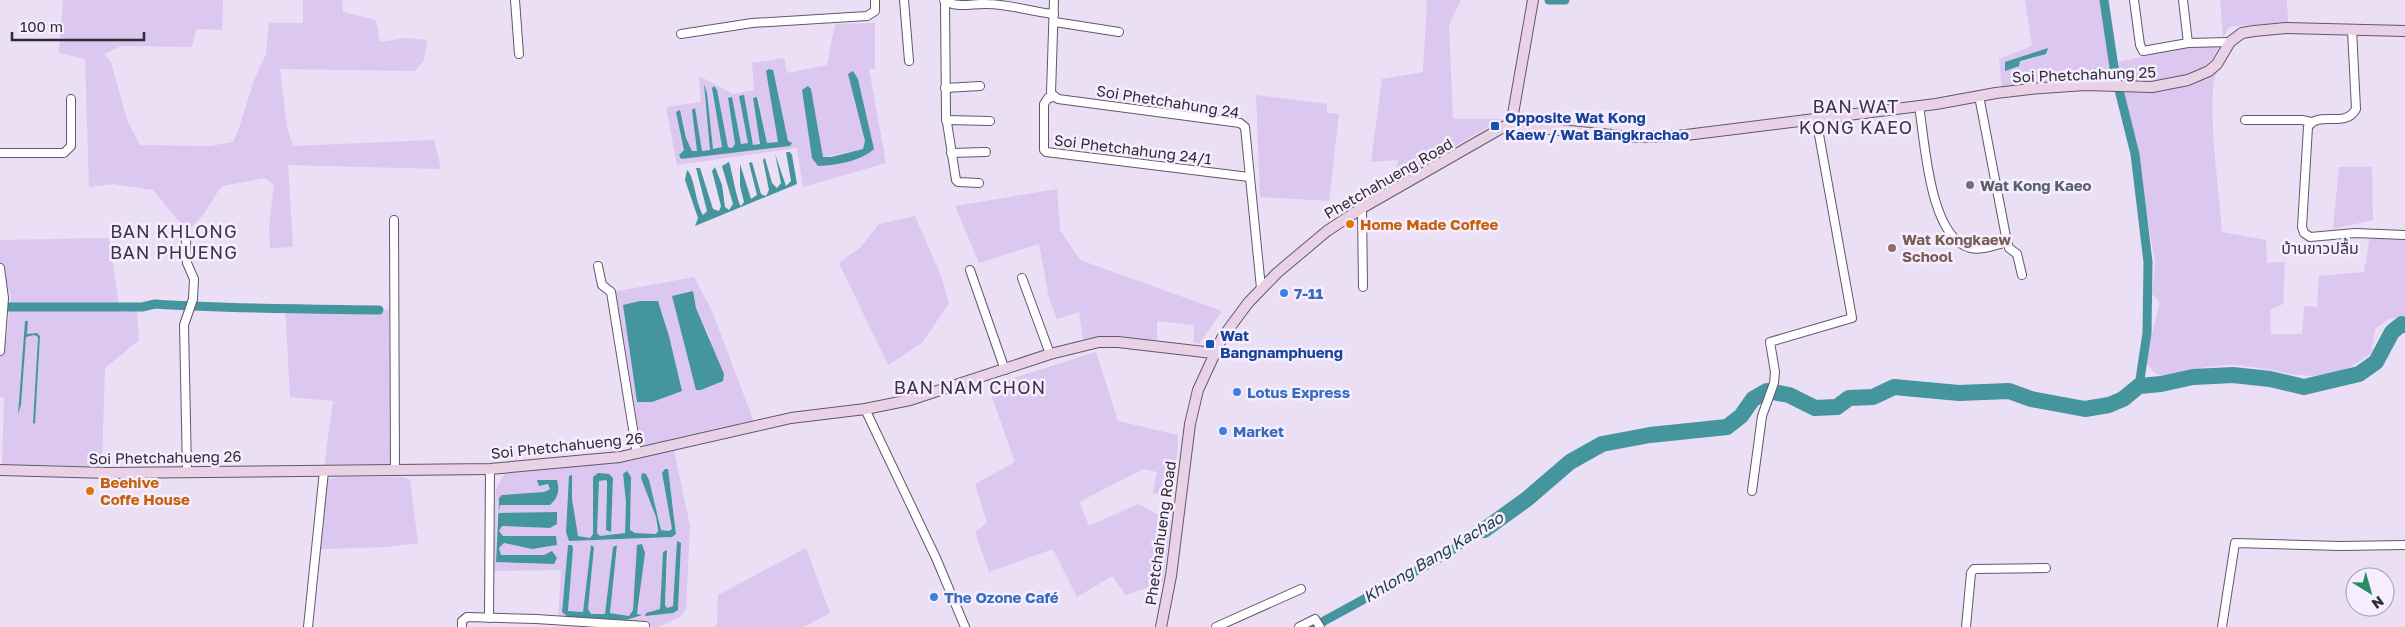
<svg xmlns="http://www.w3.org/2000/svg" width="2405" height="627" font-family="'Golos Text','Noto Sans Thai',sans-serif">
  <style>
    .green { fill: #dbc7ef; fill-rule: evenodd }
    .water { fill: #45959e }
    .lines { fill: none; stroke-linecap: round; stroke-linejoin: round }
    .canal { stroke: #45959e; stroke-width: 9 }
    .river { stroke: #45959e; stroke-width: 16 }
    .street-casing { stroke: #61586a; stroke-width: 10 }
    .secondary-casing { stroke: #61586a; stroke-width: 12 }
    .street { stroke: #fff; stroke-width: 8 }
    .secondary { stroke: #ead2e6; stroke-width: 10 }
    .transit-dot { fill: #1a4fb4; stroke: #f6edff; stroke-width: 2 }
    .worship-dot { fill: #6b7280; stroke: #f6edff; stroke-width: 2 }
    .food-dot { fill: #e8710a; stroke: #f6edff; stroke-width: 2 }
    .education-dot { fill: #8d6e63; stroke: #f6edff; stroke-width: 2 }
    .shop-dot { fill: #3f7fe0; stroke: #f6edff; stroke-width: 2 }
    .labels { text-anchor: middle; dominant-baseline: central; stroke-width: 5; stroke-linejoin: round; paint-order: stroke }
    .street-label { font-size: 15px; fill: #2f2b33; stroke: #f6edff }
    .transit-label { font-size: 15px; font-weight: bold; fill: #164399; stroke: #f6edff; text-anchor: start }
    .worship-label { font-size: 15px; font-weight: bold; fill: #5b616d; stroke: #f6edff; text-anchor: start }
    .food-label { font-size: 15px; font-weight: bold; fill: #c56008; stroke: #f6edff; text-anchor: start }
    .education-label { font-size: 15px; font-weight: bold; fill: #785e54; stroke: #f6edff; text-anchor: start }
    .shop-label { font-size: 15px; font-weight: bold; fill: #366cbe; stroke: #f6edff; text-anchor: start }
    .neighbourhood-label { font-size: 16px; fill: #3d3545; stroke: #f6edff }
    .water-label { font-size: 16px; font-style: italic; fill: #1f4449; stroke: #f6edff }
    .quarter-label { font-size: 18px; letter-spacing: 1px; fill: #3d3545; stroke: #f6edff }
  </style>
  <rect width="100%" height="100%" fill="#eadff4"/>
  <!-- green -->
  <g class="green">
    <path d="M63 0H223L222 30 196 29 192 47 121 46 104 54 111 62 127 120 140 145 210 146 233 142 239 128 254 80 266 54 269 23H303V0H342L343 12 376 20 380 42 406 38 427 40 424 60 415 71 280 69 287 127 293 146 434 140 441 169 288 165 293 247 270 248 269 227 274 185 265 178 222 186C211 200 202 223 186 230L153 190 113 184 89 187 85 59 59 53Z"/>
    <polygon points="1427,0 1461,0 1449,25 1453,119 1502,119 1395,181 1398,160 1371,162 1382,79 1423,72"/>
    <polygon points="2025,0 2102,0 2113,80 2002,87 1999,59 2032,46"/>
    <polygon points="2220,0 2287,0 2288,22 2229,27 2223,38"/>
    <path d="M875 23V69H869L886 163 803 187 797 148 677 165 666 107 701 102 699 76 733 94 754 90 752 63 784 58 787 73 827 65 835 24ZM766 71 790 146 679 155 684 150 682 115 686 138 692 151H697L695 109 702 151 710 150 704 86 707 93 713 149 722 147 712 88 714 86 717 90 728 147 732 148 735 145 728 98H732L741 144 748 143 739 97 744 96 753 145H760L753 98 758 97 767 143H779ZM853 71 858 79 874 149 818 166 811 89 823 157 864 149 865 141Z"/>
    <path d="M2220 45C2218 49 2215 55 2212 59 2193 81 2153 81 2127 85L2120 79 2114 63 2180 48Z"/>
    <path d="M2217 71C2205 97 2220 198 2222 232L2266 240 2267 263 2285 262 2283 304 2270 310 2271 334H2302L2304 306 2317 307 2319 276 2364 272 2370 236 2405 238V316L2389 319 2375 329 2371 353C2319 394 2289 368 2233 365 2210 364 2186 372 2165 377L2155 373 2145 362 2160 302 2152 294 2155 261 2144 201 2138 147 2123 91C2156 92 2189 86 2217 71Z"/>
    <polygon points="1256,95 1327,104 1327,113 1339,114 1329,201 1260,197"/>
    <polygon points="2339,167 2372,167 2373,220 2333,229"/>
    <polygon points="1057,189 1060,230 1080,260 1222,311 1199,344 1194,342 1194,325 1157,321 1157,340 1083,339 1079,312 1057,319 1049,298 1039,244 979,263 955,206"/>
    <polygon points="915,216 941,276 949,303 922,343 888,365 839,263 861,247 879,224"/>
    <path d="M109 238 120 312 137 311 139 340 105 368 102 466 2 465 4 397H0V344L6 342 11 296 0 262V240ZM28 321 27 334 37 333 40 336 34 424 33 423 38 337 34 335 26 336 21 405 18 411 25 322Z"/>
    <path d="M694 277 712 311 754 422 642 450 613 292ZM693 291 696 308 712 342 672 296ZM623 305 662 310 682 391 637 402Z"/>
    <polygon points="285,304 389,310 390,467 324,467 333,401 290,397"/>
    <polygon points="1096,352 1118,421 1178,435 1174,497 1153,493 1157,472 1143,469 1079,502 1089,526 1138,504 1171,521 1163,582 1126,595 1112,576 1077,597 1053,549 989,572 975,532 987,523 975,484 1015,462 988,386"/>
    <path d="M674 450 690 526 686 610 680 617 658 627 558 622 561 570 493 571 496 489 504 474ZM623 474 631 477 630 530 635 533 657 534 656 517 651 502 658 515 661 530 669 531 672 529 662 474 673 507 676 533 672 537 569 541 572 475V499L577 536 590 538 593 534V477L613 478 611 532 606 530V480L599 481 597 533 600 536 625 534 626 502ZM537 480H557L550 505H500L498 513 557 512V524L550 528 502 526 499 531 503 536H515L532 549 504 543 499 548 500 555H544L554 564 496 562 497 502 503 495 544 492 551 488 548 484ZM681 543 678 610 646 613 660 609 663 552 668 553 665 605 667 608 673 606ZM568 545 573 549 568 611 583 612 591 545 594 547 588 610 591 614H605L613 547 617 545 610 613 629 616 633 610 644 546 639 606 636 615 626 620 562 612Z"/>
    <polygon points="343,477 404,477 410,480 418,543 387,547 321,549 326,479"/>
    <polygon points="806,548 830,613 803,627 714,627 717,624 718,595"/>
  </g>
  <!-- water -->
  <g class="water">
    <polygon points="2048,48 2046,54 2020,61 2019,66 2005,71 2005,62"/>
    <polygon points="769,69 773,70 788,141 792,143 790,146 681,159 679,155 684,150 676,112 680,110 686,138 692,151 697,151 692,110 695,108 702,151 710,150 704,84 707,93 713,149 722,147 712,88 714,86 717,90 728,147 732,148 735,144 728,98 732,97 741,144 748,143 739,96 744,95 753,145 760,144 753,98 757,97 767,143 778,142 766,71"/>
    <path d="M853 71 858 79 874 149C859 162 837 165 818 166L812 158 802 90 808 86 811 89 823 157H831L863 149 865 141 848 74Z"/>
    <path d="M786 152H790L792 155 797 184 695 226 698 218 685 180 687 170C695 177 695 202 703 215L707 211 696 168H700L713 209 719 211 721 206 712 171 715 167 722 185 725 207 729 210 733 204 722 166 729 162C732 171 737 202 741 206L744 202 740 186V164L751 199 757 195 749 163 752 162 761 194 766 196 769 190 763 160 765 158 772 183 777 188 781 183 775 154 786 186 791 181Z"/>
    <polygon points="693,291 696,308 724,374 723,381 701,390 696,390 672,296"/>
    <polygon points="640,301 658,301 669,336 682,391 652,402 637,402 623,305"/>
    <polygon points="25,321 28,321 27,334 37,333 40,336 35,424 33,423 38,337 34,335 26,337 21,405 18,414"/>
    <polygon points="665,469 668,469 676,534 672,537 569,541 566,532 569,476 572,475 572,499 578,536 590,538 593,534 593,477 598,473 609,474 613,478 611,532 606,530 607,482 606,480 599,481 597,533 600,536 625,533 626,502 623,474 627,471 631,477 630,530 635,533 656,534 658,531 656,517 641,478 642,473 646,474 649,480 661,530 669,531 672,529 662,473"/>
    <path d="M537 480H557C560 490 558 498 550 505H500L498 513 557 512V524L550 528 502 526 499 531 503 536H556L557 545 532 549 504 543 499 548 501 555H544L552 551 557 558 554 564 496 562 499 498 502 495 544 492 550 489 548 484 539 486Z"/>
    <polygon points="677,541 681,543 678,610 673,613 645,616 646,613 660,609 663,552 667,550 665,605 667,608 673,606"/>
    <polygon points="642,544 645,553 637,614 642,615 626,620 568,617 562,612 568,545 572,545 573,549 568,611 583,612 591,545 594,547 588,609 591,614 605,614 613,547 617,545 610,613 629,616 633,610 637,545"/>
  </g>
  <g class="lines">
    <!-- canal -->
    <g class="canal">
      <polyline points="1549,0 1565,0"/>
      <polyline points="2104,0 2115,74 2135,154 2148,262 2147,333 2139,386"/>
      <path d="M0 307H142L155 304C230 309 304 309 379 310"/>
      <polyline points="1313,627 1436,560 1484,530"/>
    </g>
    <!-- river -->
    <polyline class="river" points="1484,530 1527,499 1570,462 1602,444 1650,435 1727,427 1741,416 1753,399 1767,391 1789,395 1815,408 1837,407 1849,398 1873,397 1894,387 1959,393 2009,391 2031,399 2085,409 2109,405 2123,399 2139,386 2161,384 2193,377 2233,375 2270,379 2304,387 2359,374 2376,362 2392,332 2402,324 2405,325"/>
    <!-- street casing -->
    <g class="street-casing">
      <g id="street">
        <polyline points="515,0 519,54"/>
        <polyline points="904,0 909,61"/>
        <path d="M944 0C956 9 973 3 987 4 1010 4 1031 12 1054 14"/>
        <polyline points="1054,0 1051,93 1058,99 1240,123 1245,127 1261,288"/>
        <polyline points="2134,0 2140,45 2143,51 2188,43 2230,42"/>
        <polyline points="2183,0 2188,43"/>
        <polyline points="945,2 946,116 956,180 958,182 979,183"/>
        <polyline points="1055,22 1119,32"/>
        <path d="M2352 30 2356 109C2345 129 2319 110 2308 127L2302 227 2304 233 2310 237 2355 233 2405 235"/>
        <polyline points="681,34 752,23 867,16 875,11 875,0"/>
        <polyline points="945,88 980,86"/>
        <polyline points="1979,96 2007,242 2009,248 2017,254 2022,275"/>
        <polyline points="1054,97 1048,98 1044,104 1044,150 1046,152 1249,177"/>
        <path d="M1919 106C1925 141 1929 237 1970 248 1981 251 1995 245 2007 242"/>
        <polyline points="946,120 990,121"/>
        <polyline points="2245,120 2302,120 2311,122"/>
        <polyline points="0,153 64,153 71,146 71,99"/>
        <polyline points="951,153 986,152"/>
        <polyline points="1362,208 1363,287"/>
        <polyline points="394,220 395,471"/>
        <polyline points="186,239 187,263 194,279 193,299 184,325 187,471"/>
        <polyline points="598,266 602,285 611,292 637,454"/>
        <polyline points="0,268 4,298 0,351"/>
        <polyline points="970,270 1005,370"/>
        <polyline points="1022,278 1050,354"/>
        <polyline points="865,409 936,558 965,627"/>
        <polyline points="1752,491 1762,416 1774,383 1775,372 1770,342 1852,318 1816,118"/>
        <polyline points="489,618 490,469"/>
        <polyline points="308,627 324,471"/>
        <polyline points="462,627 462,621 467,617 536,619 645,626"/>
        <polyline points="1216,627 1301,589"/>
        <polyline points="1299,627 1315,619 1320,627"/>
        <polyline points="1966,627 1971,573 1974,569 2046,568"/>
        <polyline points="2222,627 2235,543 2341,546 2405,545"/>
      </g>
    </g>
    <!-- secondary casing -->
    <g class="secondary-casing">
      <g id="secondary">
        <polyline points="1507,125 1632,137 1678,136 1936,104 1996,93 2030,89 2085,85 2152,87 2188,80 2209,71 2217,64 2230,42 2242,33 2254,31 2286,28 2405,31"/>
        <polyline points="0,470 109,473 490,469 620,457 791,418 865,409 910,400 1050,354 1099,342 1118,342 1213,353"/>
        <polyline points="1161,627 1171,576 1190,424 1198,390 1222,338 1248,303 1277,273 1327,231 1362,208 1507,125 1513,114 1533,0"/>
      </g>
    </g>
    <!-- street -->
    <use href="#street" class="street"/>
    <!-- secondary -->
    <use href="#secondary" class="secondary"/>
  </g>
  <!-- markers -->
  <g class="transit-dot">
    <rect x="1490" y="121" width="10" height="10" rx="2.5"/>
    <rect x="1205" y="339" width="10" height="10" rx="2.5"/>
  </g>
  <circle class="worship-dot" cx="1970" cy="185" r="5"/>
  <g class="food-dot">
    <circle cx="1350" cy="224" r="5"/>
    <circle cx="90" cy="491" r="5"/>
  </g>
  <circle class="education-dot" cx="1892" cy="248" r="5"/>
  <g class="shop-dot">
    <circle cx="1284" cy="293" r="5"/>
    <circle cx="1237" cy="392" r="5"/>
    <circle cx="1223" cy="431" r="5"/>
    <circle cx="934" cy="597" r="5"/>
  </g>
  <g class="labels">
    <!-- street labels -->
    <g class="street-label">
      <text transform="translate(2084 74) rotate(-2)">Soi Phetchahung 25</text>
      <text transform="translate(1168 101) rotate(9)">Soi Phetchahung 24</text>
      <text transform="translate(1133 149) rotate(7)">Soi Phetchahung 24/1</text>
      <text transform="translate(1388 178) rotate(-30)">Phetchahueng Road</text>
      <text transform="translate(567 445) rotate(-6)">Soi Phetchahueng 26</text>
      <text transform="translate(165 457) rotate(-1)">Soi Phetchahueng 26</text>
      <text transform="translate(1160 533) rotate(-82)">Phetchahueng Road</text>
    </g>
    <!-- transit labels -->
    <g class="transit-label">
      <text x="1505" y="117">Opposite Wat Kong<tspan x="1505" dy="17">Kaew / Wat Bangkrachao</tspan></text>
      <text x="1220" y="335">Wat<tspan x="1220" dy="17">Bangnamphueng</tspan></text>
    </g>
    <!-- worship labels -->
    <g class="worship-label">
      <text x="1980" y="185">Wat Kong Kaeo</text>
    </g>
    <!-- food labels -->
    <g class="food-label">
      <text x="1360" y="224">Home Made Coffee</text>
      <text x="100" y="482">Beehive<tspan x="100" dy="17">Coffe House</tspan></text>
    </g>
    <!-- education labels -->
    <g class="education-label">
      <text x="1902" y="239">Wat Kongkaew<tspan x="1902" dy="17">School</tspan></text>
    </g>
    <!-- shop labels -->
    <g class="shop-label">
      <text x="1294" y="293">7-11</text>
      <text x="1247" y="392">Lotus Express</text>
      <text x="1233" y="431">Market</text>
      <text x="944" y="597">The Ozone Café</text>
    </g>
    <!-- neighbourhood labels -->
    <g class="neighbourhood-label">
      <text x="2320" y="248">บ้านขาวปลื้ม</text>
    </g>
    <!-- water labels -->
    <g class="water-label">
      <text transform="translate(1433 557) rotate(-31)">Khlong Bang Kachao</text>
    </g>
    <!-- quarter labels -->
    <g class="quarter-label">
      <text x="1856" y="106">BAN WAT<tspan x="1856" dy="21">KONG KAEO</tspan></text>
      <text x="174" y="231">BAN KHLONG<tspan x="174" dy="21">BAN PHUENG</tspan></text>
      <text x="970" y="387">BAN NAM CHON</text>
    </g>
  </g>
  <!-- north arrow -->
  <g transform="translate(2370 592) rotate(143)"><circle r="24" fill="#f6edff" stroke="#a69fad"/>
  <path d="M0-4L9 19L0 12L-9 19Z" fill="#288c67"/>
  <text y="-8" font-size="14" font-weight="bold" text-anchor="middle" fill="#2f2b33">N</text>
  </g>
  <!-- scale -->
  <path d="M12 32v8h132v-8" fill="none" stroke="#2f2b33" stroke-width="2.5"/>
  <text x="20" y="32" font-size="15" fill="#2f2b33" stroke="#f6edff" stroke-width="4" paint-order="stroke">100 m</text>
</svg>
